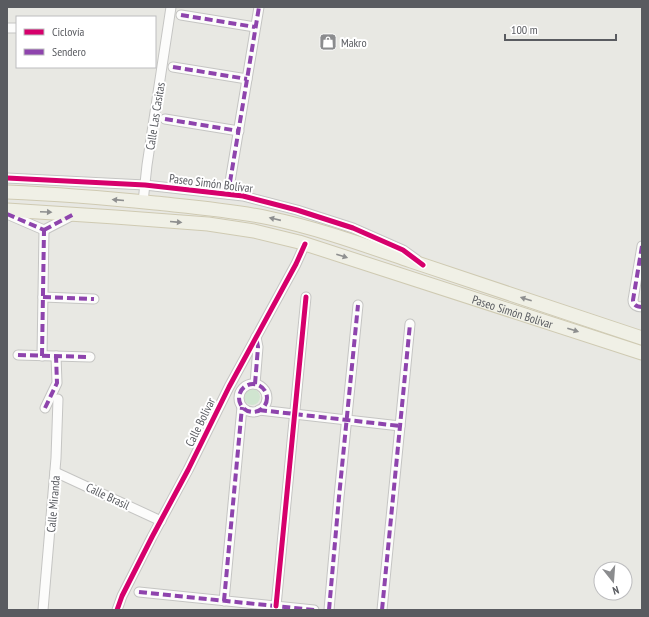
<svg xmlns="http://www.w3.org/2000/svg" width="649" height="617" font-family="'PT Sans Narrow',sans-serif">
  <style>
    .green { fill: #d0e5d0 }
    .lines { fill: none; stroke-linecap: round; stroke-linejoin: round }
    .minor-casing { stroke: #c5c5c3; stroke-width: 11 }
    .primary-casing { stroke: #cfcab2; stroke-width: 15 }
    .minor { stroke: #fcfcfb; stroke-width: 9 }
    .primary { stroke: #f0f0e6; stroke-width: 13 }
    .quiet { stroke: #8e44ad; stroke-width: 4; stroke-dasharray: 8 4; stroke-linecap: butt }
    .cycleway-casing { stroke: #fff; stroke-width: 8 }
    .cycleway { stroke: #d6006c; stroke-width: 5 }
    .oneway { fill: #8e8f8f }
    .labels { text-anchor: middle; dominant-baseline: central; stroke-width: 4; stroke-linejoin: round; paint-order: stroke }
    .poi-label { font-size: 12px; fill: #595b60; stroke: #fff; text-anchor: start }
    .street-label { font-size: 12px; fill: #595b60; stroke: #fff }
  </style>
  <rect width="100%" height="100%" fill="#e8e8e3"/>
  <!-- green -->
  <circle class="green" cx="252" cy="397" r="8"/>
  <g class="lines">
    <!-- minor casing -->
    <g class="minor-casing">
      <g id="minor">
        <polyline points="181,15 255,27"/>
        <polyline points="7,28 17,28"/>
        <polyline points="173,67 247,79"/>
        <polyline points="165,119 239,131"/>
        <polyline points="7,178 145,185 243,196 297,210 353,228 403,250 417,260"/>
        <polyline points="228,194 259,7"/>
        <polyline points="143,202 147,165 171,7"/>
        <polyline points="7,214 44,230"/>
        <polyline points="44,230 73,215"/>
        <path d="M642 246 633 300C633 305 637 307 642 307"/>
        <polyline points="43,297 94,299"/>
        <polyline points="18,355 90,357"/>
        <polyline points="42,356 44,230"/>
        <polyline points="255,384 258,347 256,337"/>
        <circle cx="253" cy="398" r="14"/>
        <polyline points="45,408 57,383 56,356"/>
        <polyline points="259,410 400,426"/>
        <polyline points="55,472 161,521"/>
        <polyline points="139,592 314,610"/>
        <polyline points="224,601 242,407"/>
        <polyline points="276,606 306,297"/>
        <polyline points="43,610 56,458 58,399"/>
        <polyline points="117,610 122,596 152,537 188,470 229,387 296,264 305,244"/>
        <polyline points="329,610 339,497 358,305"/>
        <polyline points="382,610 410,324"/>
      </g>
    </g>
    <!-- primary casing -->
    <g class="primary-casing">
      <g id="primary">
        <path d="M7 192C56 194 106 198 155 203 193 207 231 210 269 218 317 228 364 245 411 261 488 286 565 312 642 338"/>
        <path id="s1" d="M7 210 115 217 208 224 254 231 299 242 642 353"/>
      </g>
    </g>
    <!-- minor -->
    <use href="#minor" class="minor"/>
    <!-- primary -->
    <use href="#primary" class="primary"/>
    <!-- quiet -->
    <g class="quiet">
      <polyline points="181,15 255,27"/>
      <polyline points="173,67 247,79"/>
      <polyline points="165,119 239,131"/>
      <polyline points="228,194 259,7"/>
      <polyline points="7,214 44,230"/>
      <polyline points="44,230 74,214"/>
      <path d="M642 246 633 300C633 305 637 307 642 307"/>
      <polyline points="43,297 94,299"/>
      <polyline points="18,355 90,357"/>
      <polyline points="42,356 44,230"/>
      <polyline points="255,384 258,347 256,337"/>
      <circle cx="253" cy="398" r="14"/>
      <polyline points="45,408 57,383 56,356"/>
      <polyline points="259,410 400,426"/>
      <polyline points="139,592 314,610"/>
      <polyline points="224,601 242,407"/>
      <polyline points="329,610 339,497 358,305"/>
      <polyline points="382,610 410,324"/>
    </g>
    <!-- cycleway casing -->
    <g class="cycleway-casing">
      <g id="cycleway">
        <polyline points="7,178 145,185 243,196 297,210 353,228 403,250 423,265"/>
        <polyline points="276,606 306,297"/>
        <polyline points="117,610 122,596 152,537 188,470 229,387 296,264 305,244"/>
      </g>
    </g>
    <!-- cycleway -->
    <use href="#cycleway" class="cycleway"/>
  </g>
  <!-- one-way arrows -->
  <defs><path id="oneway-solid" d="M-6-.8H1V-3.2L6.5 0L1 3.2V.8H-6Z"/></defs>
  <g class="oneway">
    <use href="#oneway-solid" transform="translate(118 200) rotate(-175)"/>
    <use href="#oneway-solid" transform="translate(46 212) rotate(3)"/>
    <use href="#oneway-solid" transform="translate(275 219) rotate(-167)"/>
    <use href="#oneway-solid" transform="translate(176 222) rotate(5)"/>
    <use href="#oneway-solid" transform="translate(342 256) rotate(18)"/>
    <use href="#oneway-solid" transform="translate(526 299) rotate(-162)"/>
    <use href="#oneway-solid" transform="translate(573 330) rotate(18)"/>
  </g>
  <!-- icons -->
  <defs>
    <g id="shop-square" transform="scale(0.9)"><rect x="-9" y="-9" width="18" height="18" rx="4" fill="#8b8c8e" stroke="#fff"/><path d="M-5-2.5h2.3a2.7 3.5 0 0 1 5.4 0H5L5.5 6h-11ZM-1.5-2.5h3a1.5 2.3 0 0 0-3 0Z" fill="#fff"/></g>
  </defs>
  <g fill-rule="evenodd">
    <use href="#shop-square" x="328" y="42"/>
  </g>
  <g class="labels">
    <!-- poi labels -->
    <g class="poi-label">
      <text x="341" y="42">Makro</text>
    </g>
    <!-- street labels -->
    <g class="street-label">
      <text transform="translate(155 116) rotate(-81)">Calle Las Casitas</text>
      <text transform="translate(211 183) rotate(7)">Paseo Simón Bolívar</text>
      <text stroke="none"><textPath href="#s1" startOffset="519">Paseo Simón Bolívar</textPath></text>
      <text transform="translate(200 422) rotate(-64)">Calle Bolívar</text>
      <text transform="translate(108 496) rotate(25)">Calle Brasil</text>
      <text transform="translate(53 504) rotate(-85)">Calle Miranda</text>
    </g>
  </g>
  <!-- border -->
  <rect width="649" height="617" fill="none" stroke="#595b60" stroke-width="16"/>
  <!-- legend -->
  <rect x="16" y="16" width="140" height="52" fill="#ffffff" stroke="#bdbdbf"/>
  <rect x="24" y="29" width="20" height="6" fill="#d6006c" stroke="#bdbdbf"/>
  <text x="52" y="36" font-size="12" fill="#595b60">Ciclovía</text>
  <rect x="24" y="49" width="20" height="6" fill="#8e44ad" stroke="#bdbdbf"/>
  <text x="52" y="56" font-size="12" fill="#595b60">Sendero</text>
  <!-- north arrow -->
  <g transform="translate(613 581) rotate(163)"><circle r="19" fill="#ffffff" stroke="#bdbdbf"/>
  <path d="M0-3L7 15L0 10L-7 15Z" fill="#8b8c8e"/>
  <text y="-6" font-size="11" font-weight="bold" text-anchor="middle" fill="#595b60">N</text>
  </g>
  <!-- scale -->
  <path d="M505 34v6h111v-6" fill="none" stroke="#595b60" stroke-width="2"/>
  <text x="511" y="34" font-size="12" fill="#595b60" stroke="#ffffff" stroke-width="3" paint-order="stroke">100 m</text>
</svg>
